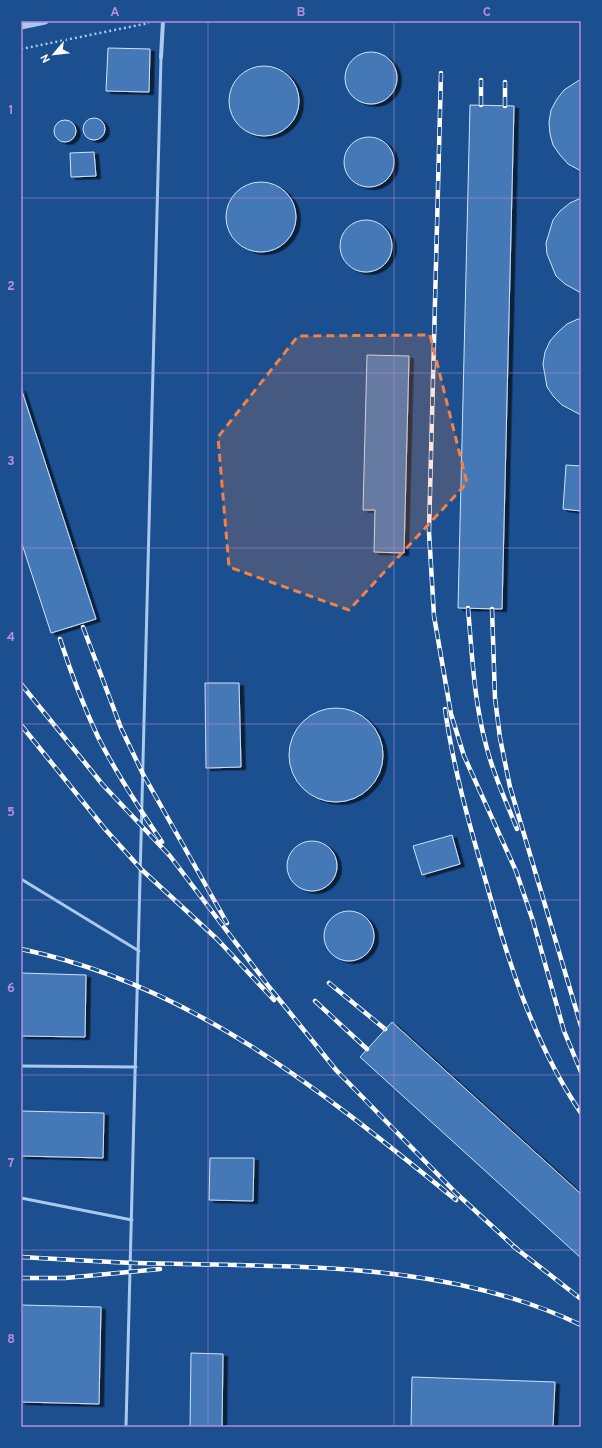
<svg xmlns="http://www.w3.org/2000/svg" width="602" height="1448" font-family="Overpass,sans-serif">
  <style>
    .building { fill: #4478b7; stroke: #cfe3fa; filter: url(#shadow) }
    .lines { fill: none; stroke-linecap: round; stroke-linejoin: round }
    .path { stroke: #a9c9ee; stroke-width: 2.5; stroke-dasharray: 2 3; stroke-linecap: butt }
    .service { stroke: #a9c9ee; stroke-width: 3 }
    .minor { stroke: #a9c9ee; stroke-width: 4 }
    .tertiary { stroke: #a9c9ee; stroke-width: 7 }
    .rail-casing { stroke: #fff; stroke-width: 4.5 }
    .rail { stroke: #1b4f8f; stroke-width: 3; stroke-dasharray: 9; stroke-linecap: butt }
    .marked { fill: #ee8249; fill-opacity: 0.2; stroke: #ee8249; stroke-width: 3; stroke-dasharray: 8 5; stroke-linejoin: round }
    .grid { fill: none; stroke: #b68bdc; stroke-width: 1; stroke-opacity: 0.55 }
    .neatline { fill: none; stroke: #b68bdc; stroke-width: 1.5 }
    .grid-label { font-size: 13px; text-anchor: middle; font-weight: bold; fill: #b68bdc }
  </style>
  <defs>
    <filter id="shadow"><feDropShadow dx="4.5" dy="2.5" stdDeviation="0" flood-color="#0009"/></filter>
  </defs>
  <rect width="100%" height="100%" fill="#1b4f8f"/>
  <!-- building -->
  <g class="building">
    <polygon points="108,48 150,49 149,92 106,91"/>
    <circle cx="371" cy="78" r="26"/>
    <circle cx="264" cy="101" r="35"/>
    <polygon points="581,79 581,171 568,164 560,155 553,145 550,134 549,122 551,110 557,99 564,90"/>
    <polygon points="470,105 514,106 502,609 458,608"/>
    <circle cx="94" cy="129" r="11"/>
    <circle cx="65" cy="131" r="11"/>
    <circle cx="369" cy="162" r="25"/>
    <polygon points="94,152 96,176 71,177 70,153"/>
    <circle cx="261" cy="217" r="35"/>
    <polygon points="581,198 581,293 565,284 556,276 547,254 546,243 553,220 560,211 570,203"/>
    <circle cx="366" cy="246" r="26"/>
    <polygon points="578,319 581,319 581,415 562,405 554,397 547,387 543,364 545,352 550,341 558,332 567,324"/>
    <polygon points="367,355 409,356 404,553 374,552 375,510 363,510"/>
    <polygon points="21,388 96,619 51,633 21,541"/>
    <polygon points="566,465 581,466 581,511 563,509"/>
    <polygon points="205,683 239,683 241,767 206,768"/>
    <circle cx="336" cy="755" r="47"/>
    <polygon points="452,835 460,864 422,875 413,846"/>
    <circle cx="312" cy="866" r="25"/>
    <circle cx="349" cy="936" r="25"/>
    <polygon points="21,973 86,975 85,1037 21,1036"/>
    <polygon points="392,1022 581,1194 581,1258 360,1057"/>
    <polygon points="21,1111 104,1113 103,1158 21,1156"/>
    <polygon points="210,1158 254,1158 253,1201 209,1200"/>
    <polygon points="21,1305 101,1307 99,1404 21,1402"/>
    <polygon points="191,1353 223,1354 222,1427 190,1427"/>
    <polygon points="412,1377 555,1382 553,1427 411,1427"/>
  </g>
  <g class="lines">
    <!-- path -->
    <g class="path">
      <polyline points="579,21 581,21"/>
      <polyline points="21,49 149,23"/>
    </g>
    <!-- service -->
    <g class="service">
      <polyline points="21,879 139,951"/>
      <polyline points="21,1066 136,1067"/>
      <polyline points="21,1198 132,1220"/>
      <polyline points="126,1427 161,57"/>
    </g>
    <!-- minor -->
    <polyline class="minor" points="161,57 163,21"/>
    <!-- tertiary -->
    <polyline class="tertiary" points="21,26 45,21"/>
    <!-- rail casing -->
    <g class="rail-casing">
      <g id="rail">
        <polyline points="441,73 429,532 434,616 451,714 464,756 516,871 533,921 564,1031 581,1072"/>
        <polyline points="481,105 481,80"/>
        <polyline points="505,106 505,82"/>
        <path d="M468 608C472 654 474 701 486 745 493 774 506 801 517 829"/>
        <polyline points="492,609 495,698 500,738 510,787 581,1026"/>
        <polyline points="83,627 121,728 143,774 227,923"/>
        <path d="M60 639C71 673 83 705 98 737 116 773 139 808 162 842"/>
        <polyline points="21,684 103,785 170,856 270,988 336,1070 456,1193 518,1250"/>
        <path d="M445 709C453 766 468 820 484 875 507 957 532 1041 581 1113"/>
        <polyline points="21,725 105,829 141,869 217,939 274,1000"/>
        <path d="M21 949C193 985 323 1092 456 1200"/>
        <polyline points="329,983 385,1029"/>
        <polyline points="315,1001 367,1049"/>
        <polyline points="513,1246 581,1299"/>
        <path d="M21 1257C75 1260 130 1264 184 1264 319 1267 456 1265 581 1325"/>
        <polyline points="21,1278 65,1278 160,1269"/>
      </g>
    </g>
    <!-- rail -->
    <use href="#rail" class="rail"/>
  </g>
  <!-- marked area -->
  <path class="marked" d="M430 335 467 483 349 610 229 567 218 437 298 336Z"/>
  <!-- grid -->
  <path class="grid" d="M208 21V1427M394 21V1427M21 198H581M21 373H581M21 548H581M21 724H581M21 900H581M21 1075H581M21 1250H581"/>
  <!-- border -->
  <rect width="602" height="1448" fill="none" stroke="#1b4f8f" stroke-width="44"/>
  <!-- north arrow -->
  <g transform="translate(54 54) rotate(242)" stroke="#1b4f8f" stroke-width="3" paint-order="stroke">
  <path d="M0-3L7 15L0 10L-7 15Z" fill="#ffffff"/>
  <text y="-6" font-size="11" font-weight="bold" text-anchor="middle" fill="#ffffff">N</text>
  </g>
  <rect x="22" y="22" width="558" height="1404" class="neatline"/>
  <g class="grid-label">
    <text x="115" y="16">A</text>
    <text x="301" y="16">B</text>
    <text x="487" y="16">C</text>
    <text x="11" y="114">1</text>
    <text x="11" y="290">2</text>
    <text x="11" y="465">3</text>
    <text x="11" y="641">4</text>
    <text x="11" y="816">5</text>
    <text x="11" y="992">6</text>
    <text x="11" y="1167">7</text>
    <text x="11" y="1343">8</text>
  </g>
</svg>
